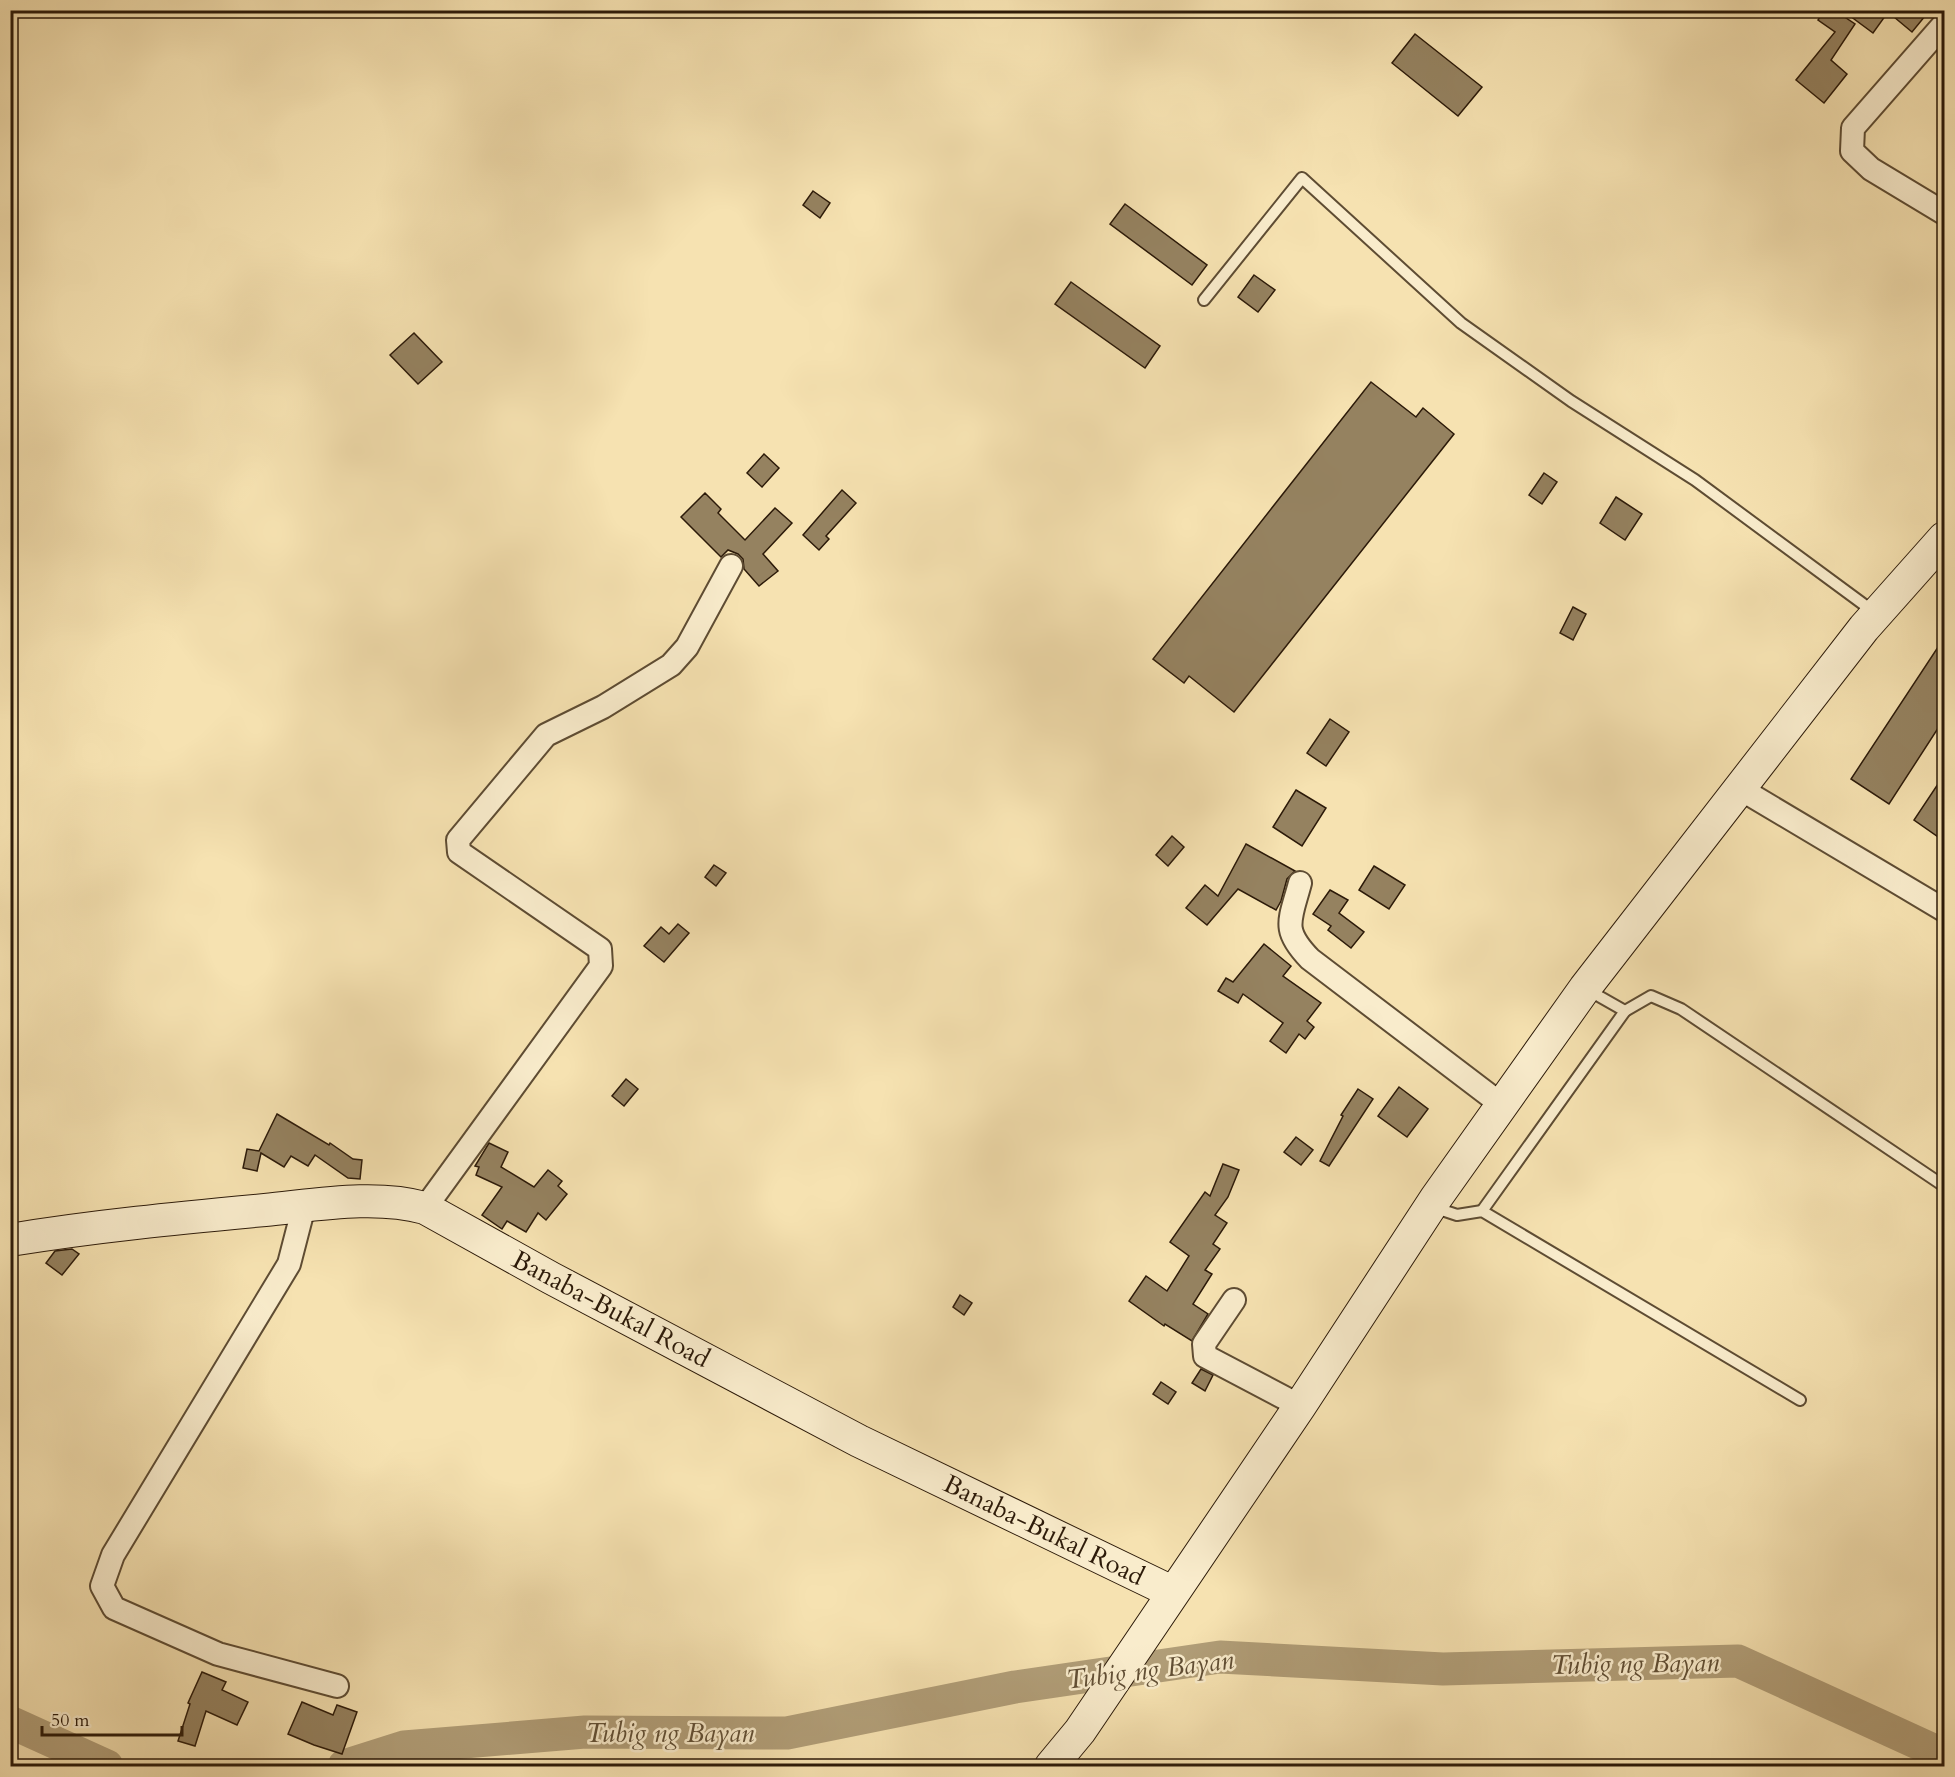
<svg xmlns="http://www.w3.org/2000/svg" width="1955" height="1777" font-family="Cardo,serif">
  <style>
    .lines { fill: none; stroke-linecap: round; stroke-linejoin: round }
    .river { stroke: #b19e78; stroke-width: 33 }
    .building { fill: #958260; stroke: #2c1a09; stroke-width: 1.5 }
    .lane-casing { stroke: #5e4c33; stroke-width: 14 }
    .street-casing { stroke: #5e4c33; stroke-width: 26 }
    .secondary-casing { stroke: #2c1a09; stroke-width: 34 }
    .lane { stroke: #f9eccc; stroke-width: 10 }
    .street { stroke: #f9eccc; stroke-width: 22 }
    .secondary { stroke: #f9eccc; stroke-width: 32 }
    .labels { text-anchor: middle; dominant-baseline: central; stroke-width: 5; stroke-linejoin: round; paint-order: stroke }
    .street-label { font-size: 26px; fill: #2c1a09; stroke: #f9eccc }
    .water-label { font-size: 27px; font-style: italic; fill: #614f35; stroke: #f9eccc }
  </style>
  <rect width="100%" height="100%" fill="#f6e2b1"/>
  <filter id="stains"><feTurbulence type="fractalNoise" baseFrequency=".00333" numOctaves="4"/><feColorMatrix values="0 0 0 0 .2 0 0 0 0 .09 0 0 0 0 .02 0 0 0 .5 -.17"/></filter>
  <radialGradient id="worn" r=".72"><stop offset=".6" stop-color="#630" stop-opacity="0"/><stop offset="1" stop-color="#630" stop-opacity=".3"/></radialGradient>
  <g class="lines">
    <!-- river -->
    <g class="river">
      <polyline points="10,1722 107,1766"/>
      <polyline points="344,1766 404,1747 585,1732 787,1733 1015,1687 1220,1657 1443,1669 1738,1661 1944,1755"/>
    </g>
  </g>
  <!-- building -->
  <g class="building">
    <polygon points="1824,10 1834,10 1855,24 1831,60 1847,74 1824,103 1796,80 1835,32 1818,20"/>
    <polygon points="1842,10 1930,10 1912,32 1888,12 1873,33"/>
    <polygon points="1415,34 1482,87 1458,116 1392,63"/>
    <polygon points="813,191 830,203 820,218 803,205"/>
    <polygon points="1125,204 1207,265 1192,285 1110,224"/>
    <polygon points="1254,275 1275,290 1258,312 1238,297"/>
    <polygon points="1071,282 1160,346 1145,368 1055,304"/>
    <polygon points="414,333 442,362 418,384 390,355"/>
    <polygon points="1371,382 1416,417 1423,408 1454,434 1234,712 1189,676 1184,683 1153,659"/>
    <polygon points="764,454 779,468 762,487 747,473"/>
    <polygon points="1544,473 1557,482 1542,504 1529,495"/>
    <polygon points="842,490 856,503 826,536 829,539 819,550 803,535"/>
    <polygon points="705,493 721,509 718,513 745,540 775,508 792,523 763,554 778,571 759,586 744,569 743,559 738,554 728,550 721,557 681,517"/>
    <polygon points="1616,497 1642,514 1625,540 1600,523"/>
    <polygon points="1573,607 1586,614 1573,640 1560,633"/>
    <polygon points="1944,638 1944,719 1889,804 1851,779"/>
    <polygon points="1330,719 1349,732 1326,766 1307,753"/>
    <polygon points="1944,775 1944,841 1914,820"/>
    <polygon points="1296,790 1326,808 1302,846 1273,827"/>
    <polygon points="1172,836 1184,847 1168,866 1156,855"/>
    <polygon points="1246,844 1295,871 1287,879 1281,901 1276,910 1238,889 1207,925 1186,908 1205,885 1218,896"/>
    <polygon points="714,865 726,873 716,886 705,877"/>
    <polygon points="1374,866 1405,885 1389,909 1359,890"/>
    <polygon points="1330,890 1348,900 1339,913 1364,932 1351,948 1328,930 1331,926 1313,914"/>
    <polygon points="678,924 689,933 664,962 644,946 661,927 669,934"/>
    <polygon points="1264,944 1291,966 1283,976 1321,1003 1307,1021 1314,1027 1305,1039 1299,1034 1286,1053 1270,1041 1283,1023 1243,994 1238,1003 1218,991 1226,978 1233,982"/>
    <polygon points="626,1079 638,1089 624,1106 612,1096"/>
    <polygon points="1399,1087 1428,1109 1407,1137 1378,1116"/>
    <polygon points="1358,1089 1373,1099 1329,1166 1320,1161 1343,1116 1341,1115"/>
    <polygon points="277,1114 329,1145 330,1143 353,1159 362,1160 360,1179 348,1178 315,1155 308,1166 291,1156 284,1167 261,1153 257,1171 243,1168 247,1149 259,1151"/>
    <polygon points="1296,1137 1313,1150 1301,1165 1284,1152"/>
    <polygon points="489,1143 508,1152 501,1167 534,1187 548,1170 562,1181 558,1186 567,1194 546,1220 538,1213 526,1232 507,1221 502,1229 482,1215 502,1187 476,1175 479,1167 475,1166"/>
    <polygon points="1223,1164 1239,1170 1228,1197 1215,1215 1227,1223 1213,1244 1220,1249 1205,1270 1212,1274 1193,1304 1208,1314 1192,1341 1165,1324 1164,1326 1129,1301 1146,1276 1167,1291 1189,1256 1170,1242 1205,1192 1210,1196"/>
    <polygon points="72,1249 79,1254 62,1275 46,1263 55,1251"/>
    <polygon points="960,1295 972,1303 964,1315 953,1307"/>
    <polygon points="1201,1369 1213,1375 1205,1391 1192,1383"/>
    <polygon points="1161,1382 1176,1392 1168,1404 1153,1394"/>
    <polygon points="202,1672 226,1682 222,1690 248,1702 237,1725 206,1711 195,1746 178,1741 190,1704 188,1703"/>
    <polygon points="302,1702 333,1715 337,1705 357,1712 342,1754 314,1745 288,1734"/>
  </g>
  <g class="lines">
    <!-- lane casing -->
    <g class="lane-casing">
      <g id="lane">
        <polyline points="1204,300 1302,178 1461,323 1571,401 1695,480 1874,612"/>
        <polyline points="1625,1011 1651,996 1681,1009 1944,1186"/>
        <polyline points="1433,1207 1457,1215 1482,1211 1800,1400"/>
        <polyline points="1482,1211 1625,1011 1588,990"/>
      </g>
    </g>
    <!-- street casing -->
    <g class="street-casing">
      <g id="street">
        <polyline points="1944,24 1853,128 1852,151 1871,169 1944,213"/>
        <polyline points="1739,788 1944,910"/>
        <path d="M1300 883C1290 921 1281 929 1310 959L1502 1105"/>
        <polyline points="304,1206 289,1264 113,1555 102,1586 114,1608 218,1654 337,1686"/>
        <polyline points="425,1208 601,966 600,949 459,852 458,840 546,735 603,707 671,665 687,647 731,566"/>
        <polyline points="1234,1300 1204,1344 1205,1356 1300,1406"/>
      </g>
    </g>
    <!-- secondary casing -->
    <g class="secondary-casing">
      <g id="secondary">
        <path d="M10 1240C95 1226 180 1218 265 1210 316 1205 375 1194 425 1208L551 1278 859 1441 1172 1592"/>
        <polyline points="1051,1766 1080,1731 1300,1406 1436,1198 1585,988 1864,628 1944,538"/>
      </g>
    </g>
    <!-- lane -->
    <use href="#lane" class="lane"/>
    <!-- street -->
    <use href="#street" class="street"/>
    <!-- secondary -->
    <use href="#secondary" class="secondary"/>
  </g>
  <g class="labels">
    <!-- street labels -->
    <g class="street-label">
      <text transform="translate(611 1309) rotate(28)">Banaba-Bukal Road</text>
      <text transform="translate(1044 1530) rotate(26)">Banaba-Bukal Road</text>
    </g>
    <!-- water labels -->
    <g class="water-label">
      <text transform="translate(1635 1664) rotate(-1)">Tubig ng Bayan</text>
      <text transform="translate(1150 1670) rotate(-7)">Tubig ng Bayan</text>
      <text x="670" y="1733">Tubig ng Bayan</text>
    </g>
  </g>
  <!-- margin -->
  <rect width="1955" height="1777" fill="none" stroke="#f6e2b1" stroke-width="36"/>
  <rect x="12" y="12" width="1931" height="1753" fill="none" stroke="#2c1a09" stroke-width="3"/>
  <rect x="18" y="18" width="1919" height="1741" fill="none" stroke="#2c1a09" stroke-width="1.5"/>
  <!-- scale -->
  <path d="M42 1726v9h140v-9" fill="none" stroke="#2c1a09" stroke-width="3"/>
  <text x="51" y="1726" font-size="18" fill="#2c1a09" stroke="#f9eccc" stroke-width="4.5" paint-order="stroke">50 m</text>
  <rect width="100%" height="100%" filter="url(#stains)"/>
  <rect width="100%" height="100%" fill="url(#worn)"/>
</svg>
